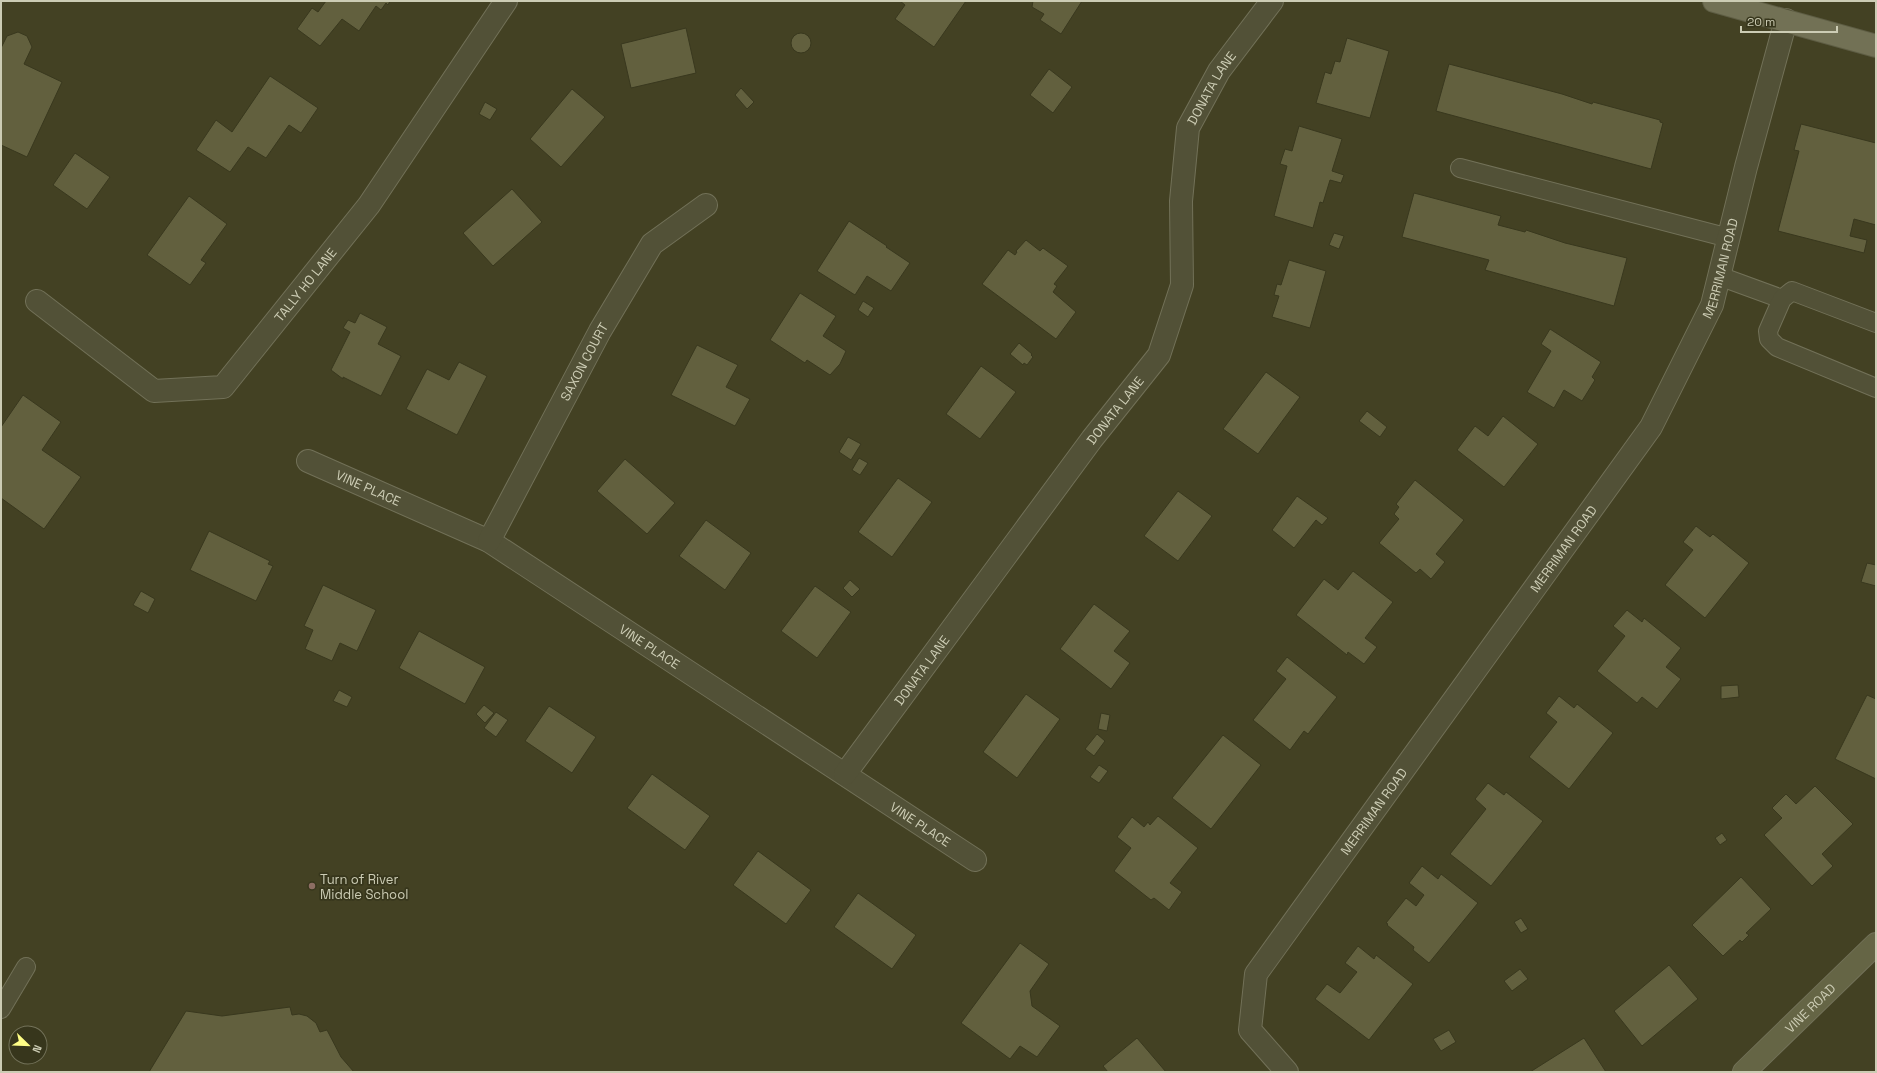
<svg xmlns="http://www.w3.org/2000/svg" width="1877" height="1073" font-family="'Space Grotesk',sans-serif">
  <style>
    .building { fill: #62603e; stroke: #39381e }
    .lines { fill: none; stroke-linecap: round; stroke-linejoin: round }
    .lane-casing { stroke: #727158; stroke-width: 20 }
    .street-casing { stroke: #727158; stroke-width: 24 }
    .secondary-casing { stroke: #727158; stroke-width: 24 }
    .primary-casing { stroke: #5e5d44; stroke-width: 24 }
    .lane { stroke: #525137; stroke-width: 18 }
    .street { stroke: #525137; stroke-width: 22 }
    .secondary { stroke: #656545; stroke-width: 22 }
    .primary { stroke: #727155; stroke-width: 22 }
    .education-dot { fill: #8d6e63; stroke: #37361c; stroke-width: 1.5 }
    .labels { text-anchor: middle; dominant-baseline: central; stroke-width: 3.5; stroke-linejoin: round; paint-order: stroke }
    .street-label { font-size: 13px; fill: #ccccb4; stroke: #37361c }
    .poi-label { font-size: 13px; fill: #ccccb4; stroke: #37361c; text-anchor: start }
  </style>
  <rect width="100%" height="100%" fill="#434123"/>
  <!-- building -->
  <g class="building">
    <polygon points="326,1 390,1 388,5 386,3 381,10 376,6 359,31 342,19 320,46 297,29 312,8 318,12"/>
    <polygon points="900,1 966,1 934,47 895,19 905,5"/>
    <polygon points="1033,1 1082,1 1061,34 1040,20 1044,14 1032,7"/>
    <polygon points="686,28 696,73 631,88 621,44"/>
    <polygon points="18,32 27,36 32,47 24,64 62,82 27,157 1,145 1,48 7,36"/>
    <circle cx="801" cy="43" r="10"/>
    <polygon points="1347,38 1389,51 1370,118 1316,103 1325,72 1331,74 1335,61 1340,62"/>
    <polygon points="1449,64 1562,94 1592,104 1593,102 1660,120 1660,122 1663,123 1651,169 1436,111"/>
    <polygon points="1049,69 1072,87 1053,113 1030,95"/>
    <polygon points="270,76 318,108 301,133 289,125 266,158 248,147 230,172 196,150 216,120 232,132"/>
    <polygon points="741,88 754,102 747,109 735,95"/>
    <polygon points="572,89 605,117 561,167 530,139"/>
    <polygon points="485,102 497,109 490,120 479,114"/>
    <polygon points="1801,124 1876,143 1876,225 1854,219 1850,236 1867,240 1864,253 1778,231 1799,151 1794,150"/>
    <polygon points="1299,126 1342,139 1332,171 1344,175 1341,183 1330,180 1323,203 1320,202 1313,228 1274,216 1287,166 1280,164 1285,149 1292,151"/>
    <polygon points="75,153 110,177 87,209 53,185"/>
    <polygon points="512,189 542,222 493,266 463,233"/>
    <polygon points="1414,193 1501,216 1498,225 1525,232 1526,230 1565,243 1627,258 1614,306 1485,270 1489,260 1402,237"/>
    <polygon points="189,196 227,224 201,260 206,263 190,285 147,255"/>
    <polygon points="849,221 887,246 886,247 910,263 891,291 867,276 855,295 817,271"/>
    <polygon points="1334,233 1344,236 1339,249 1329,245"/>
    <polygon points="1026,240 1040,251 1043,248 1068,266 1054,284 1057,286 1053,292 1076,312 1056,339 982,284 1008,250 1015,255 1017,252 1016,251"/>
    <polygon points="1289,260 1326,271 1310,328 1272,317 1279,296 1274,295 1277,284 1281,285"/>
    <polygon points="800,293 836,316 823,336 846,351 840,364 830,375 807,360 805,363 770,340"/>
    <polygon points="863,301 874,308 868,317 858,310"/>
    <polygon points="360,313 387,327 378,344 401,356 381,396 343,377 343,379 331,370 350,332 343,328 348,320 355,323"/>
    <polygon points="1550,329 1601,362 1592,377 1595,380 1582,401 1564,390 1554,408 1527,392 1551,351 1541,344"/>
    <polygon points="1019,343 1032,354 1031,355 1033,357 1027,365 1024,363 1023,365 1010,354"/>
    <polygon points="697,345 738,365 726,387 750,399 735,426 671,395"/>
    <polygon points="459,362 487,376 457,435 406,409 427,369 449,380"/>
    <polygon points="981,366 1016,392 980,439 946,414"/>
    <polygon points="1266,372 1300,397 1258,454 1223,429"/>
    <polygon points="23,395 61,422 42,450 81,477 44,529 1,498 1,427"/>
    <polygon points="1367,411 1387,427 1380,437 1359,421"/>
    <polygon points="1503,416 1538,444 1504,487 1457,450 1475,426 1488,436"/>
    <polygon points="848,437 861,444 851,460 839,452"/>
    <polygon points="859,458 868,463 860,475 852,470"/>
    <polygon points="625,459 675,503 647,534 597,491"/>
    <polygon points="898,478 932,502 892,557 858,532"/>
    <polygon points="1415,480 1464,520 1436,554 1445,562 1431,579 1420,569 1416,573 1379,543 1399,519 1394,514 1399,507 1396,504"/>
    <polygon points="1178,491 1212,516 1178,561 1144,536"/>
    <polygon points="1297,496 1328,518 1322,525 1316,520 1294,548 1272,530"/>
    <polygon points="706,520 751,553 725,590 679,556"/>
    <polygon points="1696,526 1710,537 1713,534 1749,563 1705,618 1665,585 1693,550 1683,542"/>
    <polygon points="209,531 270,561 268,564 273,566 256,601 190,570"/>
    <polygon points="1867,563 1876,565 1876,586 1861,582"/>
    <polygon points="1353,571 1393,602 1365,638 1377,647 1364,664 1348,652 1347,655 1296,615 1324,579 1338,590"/>
    <polygon points="850,580 860,589 852,597 843,588"/>
    <polygon points="323,585 376,610 357,651 340,643 332,661 305,649 313,630 304,626"/>
    <polygon points="815,586 851,612 817,658 781,631"/>
    <polygon points="141,591 155,599 148,613 133,605"/>
    <polygon points="1094,604 1130,631 1114,651 1130,663 1111,689 1060,649"/>
    <polygon points="1627,610 1642,622 1644,618 1681,648 1666,667 1681,679 1657,709 1642,697 1637,703 1597,671 1625,636 1613,626"/>
    <polygon points="419,631 485,667 465,704 399,668"/>
    <polygon points="1287,657 1337,697 1308,734 1304,731 1290,750 1253,720 1286,679 1276,671"/>
    <polygon points="1738,685 1739,697 1721,699 1721,686"/>
    <polygon points="339,690 352,697 347,707 333,701"/>
    <polygon points="1026,694 1060,719 1017,778 983,752"/>
    <polygon points="1867,695 1876,699 1876,779 1835,759"/>
    <polygon points="1559,696 1574,708 1577,704 1613,733 1569,789 1529,757 1557,722 1546,713"/>
    <polygon points="484,705 494,713 485,723 476,714"/>
    <polygon points="549,706 596,737 572,773 525,741"/>
    <polygon points="496,712 508,720 496,737 484,728"/>
    <polygon points="1101,713 1110,715 1107,731 1098,729"/>
    <polygon points="1097,734 1105,741 1094,756 1085,749"/>
    <polygon points="1223,735 1261,765 1211,829 1172,798"/>
    <polygon points="1099,765 1108,771 1099,783 1090,777"/>
    <polygon points="652,774 710,816 685,850 627,808"/>
    <polygon points="1488,783 1504,795 1506,792 1543,821 1491,886 1450,854 1486,809 1475,799"/>
    <polygon points="1815,786 1853,824 1822,854 1833,866 1812,886 1764,835 1782,818 1772,808 1786,794 1796,804"/>
    <polygon points="1158,816 1198,848 1170,883 1182,892 1169,910 1154,898 1151,900 1114,871 1131,848 1117,837 1132,817 1144,827 1148,822 1150,825"/>
    <polygon points="1722,833 1727,840 1720,845 1715,838"/>
    <polygon points="758,851 811,890 786,924 733,885"/>
    <polygon points="1422,866 1438,879 1441,874 1478,903 1429,963 1413,950 1414,947 1387,925 1388,924 1386,923 1406,898 1416,906 1424,895 1409,883"/>
    <polygon points="1741,877 1771,909 1746,933 1749,935 1742,942 1740,940 1723,956 1692,925"/>
    <polygon points="858,893 916,935 892,969 834,927"/>
    <polygon points="1521,918 1528,929 1521,933 1514,922"/>
    <polygon points="1020,943 1049,964 1030,991 1032,1006 1060,1026 1037,1057 1020,1046 1010,1059 961,1023"/>
    <polygon points="1358,946 1374,959 1376,955 1413,984 1369,1040 1315,999 1327,984 1340,993 1357,972 1345,963"/>
    <polygon points="1669,965 1698,999 1642,1046 1614,1011"/>
    <polygon points="1520,969 1528,979 1512,991 1504,981"/>
    <polygon points="290,1007 292,1015 299,1014 307,1016 316,1023 320,1032 327,1030 341,1057 354,1072 149,1072 186,1011 222,1016"/>
    <polygon points="1449,1030 1456,1042 1441,1051 1433,1039"/>
    <polygon points="1137,1038 1166,1072 1108,1072 1103,1066"/>
    <polygon points="1584,1038 1606,1072 1530,1072"/>
  </g>
  <g class="lines">
    <!-- lane casing -->
    <g class="lane-casing">
      <g id="lane">
        <polyline points="1460,168 1729,238"/>
        <polyline points="1719,276 1782,299"/>
        <polyline points="1876,323 1792,291 1782,299 1768,331 1769,339 1777,347 1876,388"/>
        <polyline points="1,1009 26,967"/>
      </g>
    </g>
    <!-- street casing -->
    <g class="street-casing">
      <g id="street">
        <path id="s1" d="M37 301 154 391 223 387 369 205 506 1"/>
        <path id="s2" d="M308 461 489 541 975 860"/>
        <path id="s3" d="M489 541 600 331 652 244 706 205"/>
        <path id="s4" d="M845 774 1092 439 1159 355 1182 285 1181 201 1188 128 1219 71 1272 1"/>
        <path id="s5" d="M1287 1072 1250 1030 1256 974 1651 427 1712 305 1746 167 1786 20"/>
      </g>
    </g>
    <!-- secondary casing -->
    <g class="secondary-casing">
      <g id="secondary">
        <path id="s6" d="M1744 1072 1876 944"/>
      </g>
    </g>
    <!-- primary casing -->
    <g class="primary-casing">
      <polyline id="primary" points="1714,1 1876,46"/>
    </g>
    <!-- lane -->
    <use href="#lane" class="lane"/>
    <!-- street -->
    <use href="#street" class="street"/>
    <!-- secondary -->
    <use href="#secondary" class="secondary"/>
    <!-- primary -->
    <use href="#primary" class="primary"/>
  </g>
  <!-- markers -->
  <circle class="education-dot" cx="312" cy="886" r="4"/>
  <g class="labels">
    <!-- street labels -->
    <g class="street-label">
      <text stroke="none"><textPath href="#s4" startOffset="801">DONATA LANE</textPath></text>
      <text stroke="none"><textPath href="#s5" startOffset="961">MERRIMAN ROAD</textPath></text>
      <text stroke="none"><textPath href="#s1" startOffset="348">TALLY HO LANE</textPath></text>
      <text stroke="none"><textPath href="#s3" startOffset="203">SAXON COURT</textPath></text>
      <text stroke="none"><textPath href="#s4" startOffset="453">DONATA LANE</textPath></text>
      <text stroke="none"><textPath href="#s2" startOffset="66">VINE PLACE</textPath></text>
      <text stroke="none"><textPath href="#s5" startOffset="637">MERRIMAN ROAD</textPath></text>
      <text stroke="none"><textPath href="#s2" startOffset="390">VINE PLACE</textPath></text>
      <text stroke="none"><textPath href="#s4" startOffset="129">DONATA LANE</textPath></text>
      <text stroke="none"><textPath href="#s5" startOffset="313">MERRIMAN ROAD</textPath></text>
      <text stroke="none"><textPath href="#s2" startOffset="714">VINE PLACE</textPath></text>
      <text stroke="none"><textPath href="#s6" startOffset="92">VINE ROAD</textPath></text>
    </g>
    <!-- poi labels -->
    <g class="poi-label">
      <text x="320" y="879">Turn of River<tspan x="320" dy="15">Middle School</tspan></text>
    </g>
  </g>
  <!-- border -->
  <rect width="1877" height="1073" fill="none" stroke="#ccccb4" stroke-width="4"/>
  <!-- north arrow -->
  <g transform="translate(28 1045) rotate(113)"><circle r="19" fill="#37361c" stroke="#737259"/>
  <path d="M0-3L7 15L0 10L-7 15Z" fill="#fffe86"/>
  <text y="-6" font-size="11" font-weight="bold" text-anchor="middle" fill="#ccccb4">N</text>
  </g>
  <!-- scale -->
  <path d="M1741 26v6h96v-6" fill="none" stroke="#ccccb4" stroke-width="2"/>
  <text x="1747" y="26" font-size="12" fill="#ccccb4" stroke="#37361c" stroke-width="3" paint-order="stroke">20 m</text>
</svg>
